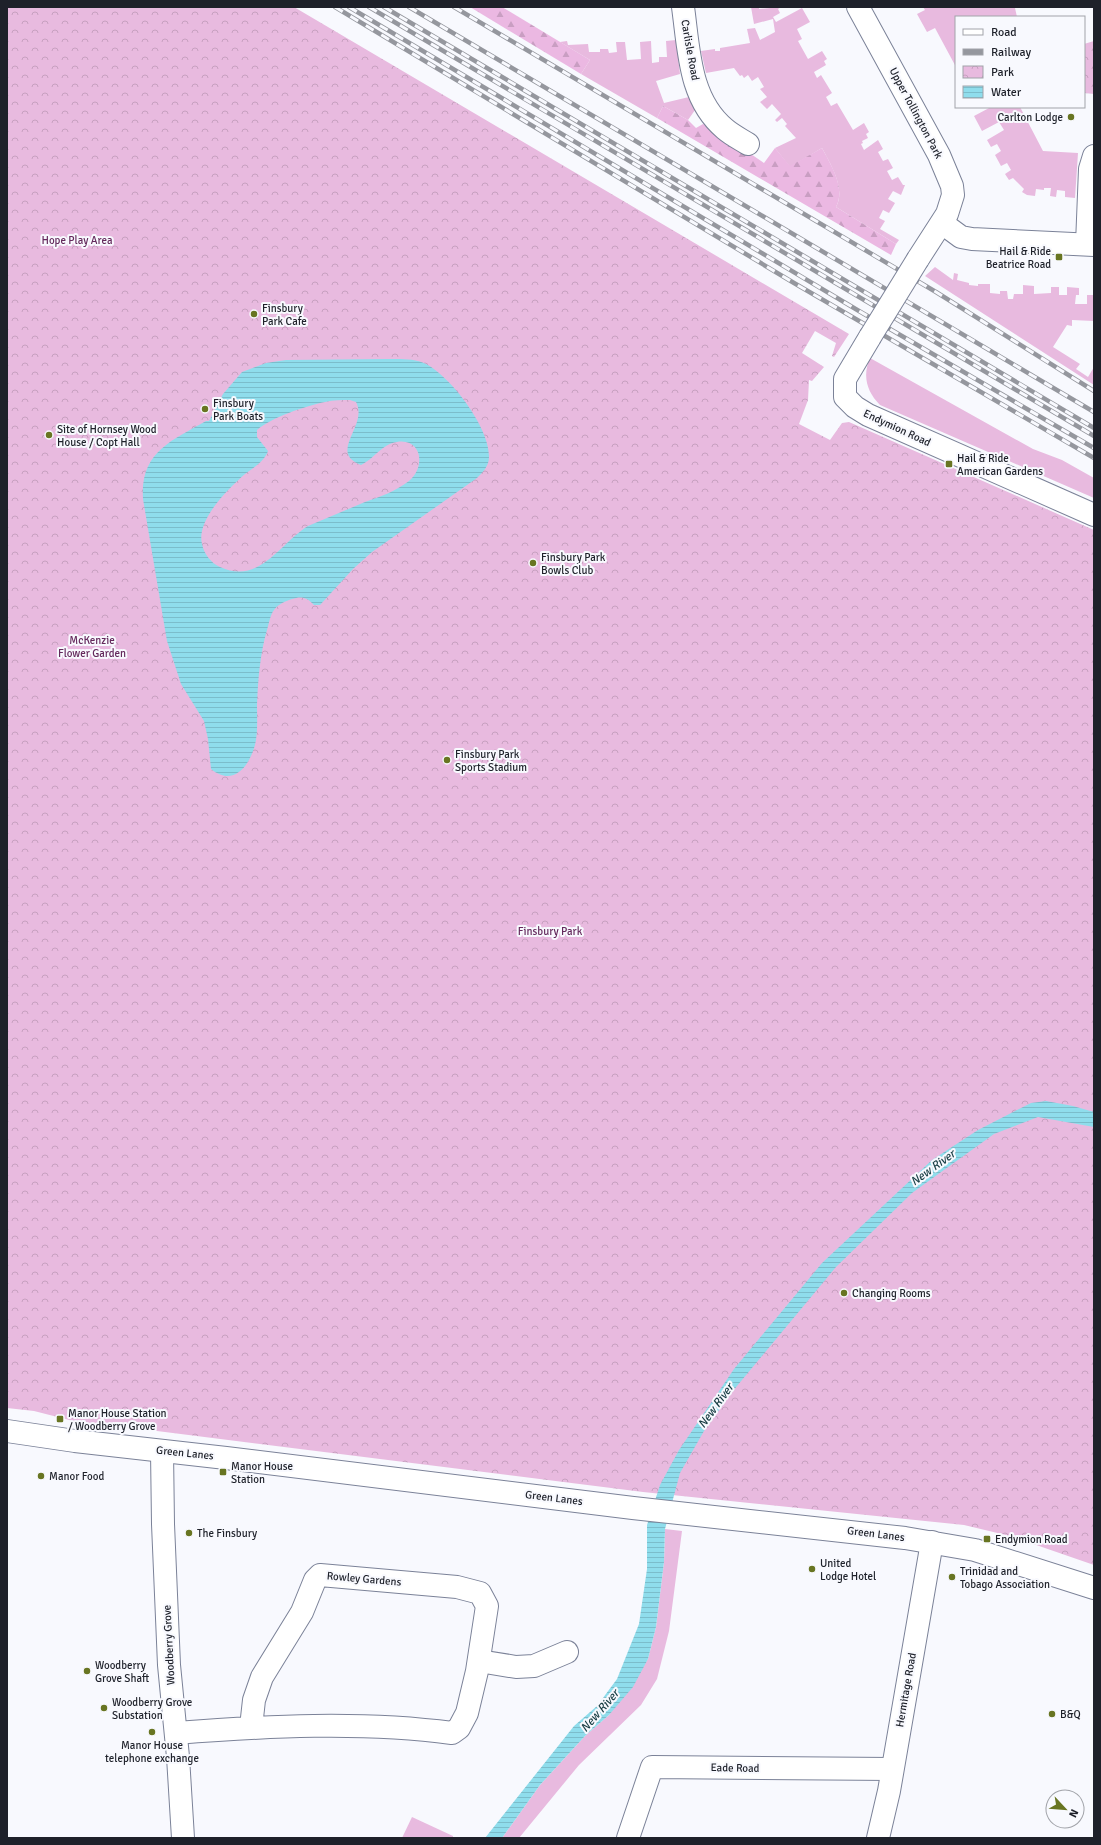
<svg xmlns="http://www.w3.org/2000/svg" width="1101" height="1845" font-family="Signika,sans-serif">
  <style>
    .green { fill: #e8badf }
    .forest { fill: url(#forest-firs) }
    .park { fill: url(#park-crowns) }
    .water { fill: url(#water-rules); fill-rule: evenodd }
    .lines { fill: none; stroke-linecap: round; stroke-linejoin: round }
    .minor-casing { stroke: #7b8298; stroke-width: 24 }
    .major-casing { stroke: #7b8298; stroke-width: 24 }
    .minor { stroke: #fff; stroke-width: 22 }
    .major { stroke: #fff; stroke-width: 22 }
    .rail-casing { stroke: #95979e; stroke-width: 4.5 }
    .rail { stroke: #f8f9fe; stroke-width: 3; stroke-dasharray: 9; stroke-linecap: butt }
    .major-bridge-casing { stroke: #7b8298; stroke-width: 24; stroke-linecap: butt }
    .major-bridge { stroke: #fff; stroke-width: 22 }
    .poi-dot { fill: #687522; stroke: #f8f9fe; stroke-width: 1.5 }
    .labels { text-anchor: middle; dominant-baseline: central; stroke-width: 4; stroke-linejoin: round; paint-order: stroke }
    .street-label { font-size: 11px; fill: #1e212a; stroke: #f8f9fe }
    .poi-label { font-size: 11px; fill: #1e212a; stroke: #f8f9fe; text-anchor: start }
    .park-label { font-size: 11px; fill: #64295c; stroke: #f8f9fe }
    .water-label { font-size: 12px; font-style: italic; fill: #173d43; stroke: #f8f9fe }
  </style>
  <defs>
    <pattern id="forest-firs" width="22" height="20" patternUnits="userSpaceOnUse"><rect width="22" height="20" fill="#ebb8e2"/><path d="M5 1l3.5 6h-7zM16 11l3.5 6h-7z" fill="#c99ec2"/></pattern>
    <pattern id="park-crowns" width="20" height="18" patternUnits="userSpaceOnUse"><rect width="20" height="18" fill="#e8badf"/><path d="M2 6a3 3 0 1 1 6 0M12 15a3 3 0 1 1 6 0" fill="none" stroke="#c7a0c0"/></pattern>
    <pattern id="water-rules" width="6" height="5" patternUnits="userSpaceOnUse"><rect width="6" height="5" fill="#8fddec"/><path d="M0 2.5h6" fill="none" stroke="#7bbdcb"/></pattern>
  </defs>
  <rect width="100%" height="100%" fill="#f8f9fe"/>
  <!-- green -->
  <g class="green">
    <path d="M751 7H759V9L781 7 778 9 780 13 773 17 776 22 802 8 810 22 797 29 802 39 798 41 808 59 822 51 827 59 824 61 826 65 814 72 817 78 821 75 832 93 826 97 831 106 837 103 853 130 864 123 869 132 866 134 868 138 862 141 863 143 861 144 864 150 878 140 883 149 878 152 883 161 888 159 893 168 887 171 892 180 898 177 903 185H905L901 195 893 191 888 199 895 203 889 213 883 210 879 218 885 221 880 229 899 240 896 244 836 207C846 189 831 165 822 148L790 167 775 148 796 138 785 126 787 124 782 118 777 122 775 120 781 114 772 104 767 109 760 102 767 97 760 89 764 87 758 77 752 81 748 75 744 78 742 75 740 76 734 68 706 73 701 51 715 49V51H720V48L750 43 747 29 755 28 760 40 775 32 773 19 754 24Z"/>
    <polygon points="923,7 1017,7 1015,8 1017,17 956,17 956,67 935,28 927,32 917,14 925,10"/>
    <polygon points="676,40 680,74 656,81 664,103 689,97 695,110 688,120 663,106 657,118 581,74 590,60 560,42 567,41 568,45 588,44 589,52 600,52 600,49 608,49 609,53 617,52 616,42 625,42 627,60 641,59 640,42 651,41 652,63 659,62 659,57 667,57 666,41"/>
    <polygon points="991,107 1020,107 1043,151 1078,153 1075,198 1065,197 1065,191 1057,190 1056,197 1050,196 1051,188 1044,188 1044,190 1036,189 1035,196 1027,195 1022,192 1024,189 1013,178 1009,180 1005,174 1011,170 1007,163 1001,166 995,155 1001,151 997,144 991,147 987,140 1004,130 999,122 982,131 974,116"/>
    <polygon points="935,267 953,280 954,273 958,274 957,280 969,283 969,285 978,286 978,284 990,284 990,293 1000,294 1000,291 1007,291 1008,299 1013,299 1014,294 1023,294 1023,285 1034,286 1034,294 1051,293 1051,287 1059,287 1059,295 1067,295 1067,287 1079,288 1079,295 1076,295 1075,304 1087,304 1087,295 1094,295 1094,321 1072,320 1072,326 1067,325 1053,347 1080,364 1076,369 1088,377 1094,367 1094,385 925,276"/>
    <path d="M870 358 1033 449 1062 460 1094 478V498L880 405C867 392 862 376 870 358Z"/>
    <polygon points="665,1529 682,1531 669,1631 657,1679 641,1705 579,1765 519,1838 502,1838 540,1785 585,1736 609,1715 648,1659 656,1627 664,1562"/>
    <polygon points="412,1817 453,1836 453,1838 402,1838"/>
  </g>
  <!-- forest -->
  <g class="forest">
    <polygon points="470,7 502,7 590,60 581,74"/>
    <path d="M663 106 688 120 696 128 703 124 713 128 764 163 775 148 790 166 822 148C831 165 846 188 836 207L896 244 891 255 657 118Z"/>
  </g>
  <!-- park -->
  <g class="park">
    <polygon points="7,7 294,7 849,334 834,357 832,356 836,343 815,331 802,353 824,367 812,381 809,380 808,400 799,424 830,440 842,423 849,422 1094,530 1094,1565 1010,1536 964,1525 643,1492 157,1431 85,1424 34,1411 7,1408"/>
    <polygon points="1094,41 1094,94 1084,93 1084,44"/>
  </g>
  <!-- water -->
  <g class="water">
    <path d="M387 359C400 359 414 358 426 364 451 377 490 428 489 457 489 466 483 472 477 478L372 552 353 569 320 605H314C307 597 301 596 292 599 286 601 278 604 274 610 270 615 269 624 267 630 260 654 258 680 257 705 257 718 258 733 255 745 249 767 233 787 211 769L208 739 204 721 181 684 167 641 143 499C140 452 171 441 206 421H209L223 394 242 372 266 363 286 360ZM350 400 356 402C369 426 327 452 361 465 374 459 382 444 397 442 422 438 426 467 409 481 396 491 380 497 365 502 346 510 327 518 308 526 279 544 260 585 220 567 211 563 204 554 202 544 196 520 228 489 245 474 254 467 264 462 268 451L257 437V430C272 417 306 406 325 402 333 400 342 400 350 400Z"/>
    <polygon points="1046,1101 1073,1106 1094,1112 1094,1127 1038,1117 994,1134 912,1193 836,1267 732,1392 704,1431 680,1473 665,1529 664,1562 656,1627 648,1659 633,1687 609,1715 585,1736 540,1785 502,1838 485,1838 574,1726 597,1706 617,1679 639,1624 647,1569 647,1525 660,1485 679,1450 734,1369 822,1263 932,1160 978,1130 1017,1110 1031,1103"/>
  </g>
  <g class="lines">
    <!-- minor casing -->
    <g class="minor-casing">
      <g id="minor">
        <path d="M683 7C689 50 689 99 725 129 732 135 740 139 748 144"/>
        <polyline points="942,223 961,237 972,239 1094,245"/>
        <polyline points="1087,244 1090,169 1094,156"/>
        <polyline points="162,1451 163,1524 169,1665 178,1757 183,1838"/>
        <polyline points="479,1661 516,1667 534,1666 567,1652"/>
        <path d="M176 1733C266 1726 362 1721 452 1733L459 1728 467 1713 477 1671 487 1606 480 1593 457 1587 320 1575 315 1580 302 1612 262 1677 254 1700 251 1727"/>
        <polyline points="628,1838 652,1767 892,1769"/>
        <polyline points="878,1838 889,1791 932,1542"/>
      </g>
    </g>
    <!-- major casing -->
    <g class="major-casing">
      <g id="major">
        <polyline points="858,7 939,155 952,186 953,195 947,214 918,259"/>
        <polyline points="870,337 845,379 845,397 855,407 868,415 1094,515"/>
        <polyline points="7,1431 75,1441 226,1458 633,1508 905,1538 975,1550 1094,1588"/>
      </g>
    </g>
    <!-- minor -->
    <use href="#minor" class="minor"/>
    <!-- major -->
    <use href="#major" class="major"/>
    <!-- rail casing -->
    <g class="rail-casing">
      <g id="rail">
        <polyline points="335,7 794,283 1094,458"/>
        <polyline points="349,7 859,311 1094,448"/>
        <polyline points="369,7 1094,436"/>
        <polyline points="384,7 1094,428"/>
        <polyline points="409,7 1094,412"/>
        <polyline points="454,7 936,292 1094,391"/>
      </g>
    </g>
    <!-- rail -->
    <use href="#rail" class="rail"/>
    <!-- major-bridge casing -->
    <g class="major-bridge-casing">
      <polyline id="major-bridge" points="870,337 918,259"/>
    </g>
    <!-- major-bridge -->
    <use href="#major-bridge" class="major-bridge"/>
  </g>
  <!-- markers -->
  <g class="poi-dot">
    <circle cx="1071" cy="117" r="4"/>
    <rect x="1055" y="253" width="8" height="8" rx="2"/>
    <circle cx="254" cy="314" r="4"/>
    <circle cx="205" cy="409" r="4"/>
    <circle cx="49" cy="435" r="4"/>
    <rect x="945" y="460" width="8" height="8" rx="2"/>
    <circle cx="533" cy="563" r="4"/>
    <circle cx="447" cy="760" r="4"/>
    <circle cx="844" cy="1293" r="4"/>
    <rect x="56" y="1415" width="8" height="8" rx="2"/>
    <rect x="219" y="1468" width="8" height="8" rx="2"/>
    <circle cx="41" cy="1476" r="4"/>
    <circle cx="189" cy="1533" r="4"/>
    <rect x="983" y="1535" width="8" height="8" rx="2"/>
    <circle cx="812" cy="1569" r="4"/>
    <circle cx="952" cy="1577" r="4"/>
    <circle cx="87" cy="1671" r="4"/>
    <circle cx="104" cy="1708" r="4"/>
    <circle cx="1052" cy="1714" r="4"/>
    <circle cx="152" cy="1732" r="4"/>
  </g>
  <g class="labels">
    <!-- street labels -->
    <g class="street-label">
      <text transform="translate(690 50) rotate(80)">Carlisle Road</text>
      <text transform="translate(916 113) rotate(62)">Upper Tollington Park</text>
      <text transform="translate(897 428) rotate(25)">Endymion Road</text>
      <text transform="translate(185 1453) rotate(6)">Green Lanes</text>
      <text transform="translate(554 1498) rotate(7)">Green Lanes</text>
      <text transform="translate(876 1534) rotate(7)">Green Lanes</text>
      <text transform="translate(364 1579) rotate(5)">Rowley Gardens</text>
      <text transform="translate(169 1645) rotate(-93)">Woodberry Grove</text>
      <text transform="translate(906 1690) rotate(-80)">Hermitage Road</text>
      <text transform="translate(735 1768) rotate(1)">Eade Road</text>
    </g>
    <!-- poi labels -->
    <g class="poi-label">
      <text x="1063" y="117" text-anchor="end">Carlton Lodge</text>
      <text x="1051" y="251" text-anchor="end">Hail &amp; Ride<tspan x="1051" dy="13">Beatrice Road</tspan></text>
      <text x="262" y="308">Finsbury<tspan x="262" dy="13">Park Cafe</tspan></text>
      <text x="213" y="403">Finsbury<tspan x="213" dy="13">Park Boats</tspan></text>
      <text x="57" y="429">Site of Hornsey Wood<tspan x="57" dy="13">House / Copt Hall</tspan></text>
      <text x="957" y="458">Hail &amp; Ride<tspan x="957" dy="13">American Gardens</tspan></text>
      <text x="541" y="557">Finsbury Park<tspan x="541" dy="13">Bowls Club</tspan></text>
      <text x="455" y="754">Finsbury Park<tspan x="455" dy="13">Sports Stadium</tspan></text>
      <text x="852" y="1293">Changing Rooms</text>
      <text x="68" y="1413">Manor House Station<tspan x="68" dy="13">/ Woodberry Grove</tspan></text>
      <text x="231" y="1466">Manor House<tspan x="231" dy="13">Station</tspan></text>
      <text x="49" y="1476">Manor Food</text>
      <text x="197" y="1533">The Finsbury</text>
      <text x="995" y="1539">Endymion Road</text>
      <text x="820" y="1563">United<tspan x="820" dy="13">Lodge Hotel</tspan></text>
      <text x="960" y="1571">Trinidad and<tspan x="960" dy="13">Tobago Association</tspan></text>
      <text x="95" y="1665">Woodberry<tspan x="95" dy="13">Grove Shaft</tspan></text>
      <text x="112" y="1702">Woodberry Grove<tspan x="112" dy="13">Substation</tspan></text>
      <text x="1060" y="1714">B&amp;Q</text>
      <text x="152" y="1745" text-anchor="middle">Manor House<tspan x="152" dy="13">telephone exchange</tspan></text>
    </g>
    <!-- park labels -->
    <g class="park-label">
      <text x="77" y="240">Hope Play Area</text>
      <text x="92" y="640">McKenzie<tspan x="92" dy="13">Flower Garden</tspan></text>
      <text x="550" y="931">Finsbury Park</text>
    </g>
    <!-- water labels -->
    <g class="water-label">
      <text transform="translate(933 1168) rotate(-36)">New River</text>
      <text transform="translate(716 1406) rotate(-54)">New River</text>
      <text transform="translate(600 1711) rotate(-49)">New River</text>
    </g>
  </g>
  <!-- border -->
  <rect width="1101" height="1845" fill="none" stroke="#1e212a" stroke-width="16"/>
  <!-- legend -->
  <rect x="955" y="16" width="130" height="92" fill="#f8f9fe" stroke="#a1a3a9"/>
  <rect x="963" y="29" width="20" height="6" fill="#ffffff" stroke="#a1a3a9"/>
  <text x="991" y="36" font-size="12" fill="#1e212a">Road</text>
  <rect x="963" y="49" width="20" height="6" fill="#95979e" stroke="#a1a3a9"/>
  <text x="991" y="56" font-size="12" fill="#1e212a">Railway</text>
  <rect x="963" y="66" width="20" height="12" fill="url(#park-crowns)" stroke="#a1a3a9"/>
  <text x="991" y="76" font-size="12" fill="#1e212a">Park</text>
  <rect x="963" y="86" width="20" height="12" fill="url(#water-rules)" stroke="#a1a3a9"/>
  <text x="991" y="96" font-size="12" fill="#1e212a">Water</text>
  <!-- north arrow -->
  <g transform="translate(1065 1809) rotate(116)"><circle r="19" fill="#f8f9fe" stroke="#a1a3a9"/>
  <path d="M0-3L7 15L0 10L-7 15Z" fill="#687522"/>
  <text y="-6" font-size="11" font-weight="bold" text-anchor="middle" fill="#1e212a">N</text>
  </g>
</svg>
